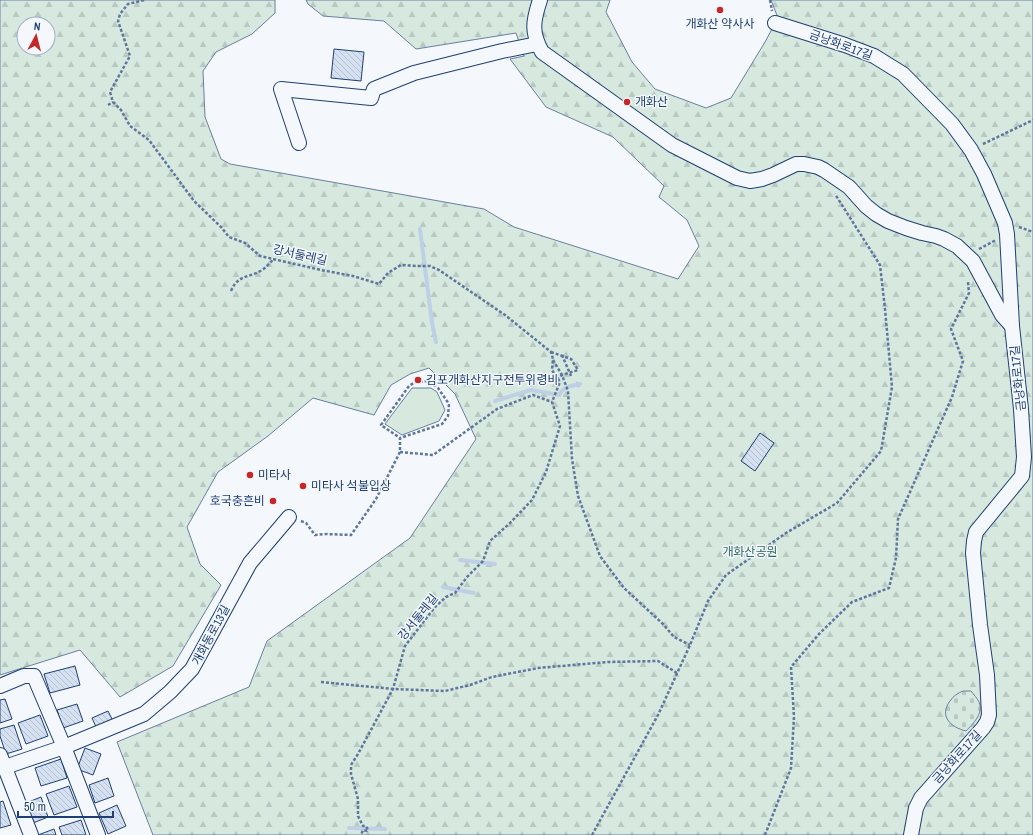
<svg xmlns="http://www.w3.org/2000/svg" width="1033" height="835" font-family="'Archivo Narrow','Noto Sans KR',sans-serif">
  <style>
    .green { fill: #d7e8df; stroke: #687fa3 }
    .forest { fill: url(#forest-firs); stroke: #687fa3; fill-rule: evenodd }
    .cemetery { fill: url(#cemetery-stones); stroke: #687fa3 }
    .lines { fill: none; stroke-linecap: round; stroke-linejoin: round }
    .stream { stroke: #bed0e5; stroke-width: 4 }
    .building { fill: url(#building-back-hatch); stroke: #1d3f73 }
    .minor-casing { stroke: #1d3f73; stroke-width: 16 }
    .path { stroke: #5e769c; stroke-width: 2.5; stroke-dasharray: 3 2; stroke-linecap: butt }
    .minor { stroke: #f4f7fb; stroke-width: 14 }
    .poi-dot { fill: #c62828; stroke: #f4f7fb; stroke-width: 1.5 }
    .labels { text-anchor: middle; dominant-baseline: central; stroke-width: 3; stroke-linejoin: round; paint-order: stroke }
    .poi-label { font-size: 12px; fill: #1d3f73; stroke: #f4f7fb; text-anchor: start }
    .street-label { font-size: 12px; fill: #1d3f73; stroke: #f4f7fb }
    .park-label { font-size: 12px; fill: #2c6c60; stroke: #f4f7fb }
  </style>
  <defs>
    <pattern id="forest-firs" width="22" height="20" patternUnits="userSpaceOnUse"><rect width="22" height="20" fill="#d7e8df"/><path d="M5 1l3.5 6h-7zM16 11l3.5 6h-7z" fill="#b8c8c3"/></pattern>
    <pattern id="cemetery-stones" width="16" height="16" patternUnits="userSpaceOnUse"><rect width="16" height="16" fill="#d7e8df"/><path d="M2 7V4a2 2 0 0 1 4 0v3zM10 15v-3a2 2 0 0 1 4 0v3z" fill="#b8c8c3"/></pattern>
    <pattern id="building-back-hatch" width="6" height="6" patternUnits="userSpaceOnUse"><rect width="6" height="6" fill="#d5e0f0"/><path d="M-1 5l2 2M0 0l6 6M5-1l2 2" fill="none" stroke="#b6c1d1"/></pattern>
  </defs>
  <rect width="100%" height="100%" fill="#f4f7fb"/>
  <!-- green -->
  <polygon class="green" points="412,388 431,388 437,392 445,410 439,421 402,435 385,424"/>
  <!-- forest -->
  <path class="forest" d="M0 0H275V13L252 34 216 52 203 71 205 117 221 159 230 164 484 209 514 227 678 279 699 246 687 220 659 197 664 186 613 137 546 107 510 59 524 56 516 33 416 49 384 21 323 16 308 4 306 0H610L606 12 632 62 655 89 706 108 731 98 765 42 778 18 771 0H1033V835H153L117 742 249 687 267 641 410 538 476 439 455 394 429 368 410 374 391 385 374 415 313 398 268 436 218 472 187 527 200 564 221 585 173 666 120 697 80 650 0 675ZM24 24H48V48H24Z"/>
  <!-- cemetery -->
  <path class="cemetery" d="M963 691H971C974 695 977 698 979 702 984 713 973 724 966 731 950 727 939 716 950 701 953 696 958 693 963 691Z"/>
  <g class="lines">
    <!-- stream -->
    <g class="stream">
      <polyline points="420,229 432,323 436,342"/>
      <path d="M495 401 531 390 559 395C564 386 571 386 580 384"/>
      <polyline points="460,560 495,564"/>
      <polyline points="443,587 474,593"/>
      <polyline points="349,828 385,829"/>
    </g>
  </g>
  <!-- building -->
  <g class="building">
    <polygon points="334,49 364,52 361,81 331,78"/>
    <polygon points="760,433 774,443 755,471 741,461"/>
    <polygon points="75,666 80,685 50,693 44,674"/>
    <polygon points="5,699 12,719 0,723 0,700"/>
    <polygon points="77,704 83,721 63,728 57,710"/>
    <polygon points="108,711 113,721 97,729 92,718"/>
    <polygon points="40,715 48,736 26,744 18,723"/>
    <polygon points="14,725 22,749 6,754 0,736 0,729"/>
    <polygon points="85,748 101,754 93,775 77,769"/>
    <polygon points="61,759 67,778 41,786 35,768"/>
    <polygon points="108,778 114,796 95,803 89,785"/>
    <polygon points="69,786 77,807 54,815 46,794"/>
    <polygon points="41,797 48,817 33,823 26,803"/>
    <polygon points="3,801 11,825 0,828 0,802"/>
    <polygon points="117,805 126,826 108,834 99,813"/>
    <polygon points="81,820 86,835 62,835 59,827"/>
    <polygon points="54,829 56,835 38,835"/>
  </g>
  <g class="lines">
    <!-- minor casing -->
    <g class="minor-casing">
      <g id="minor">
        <path d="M540 0C533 21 531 32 542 52L672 145 737 178 750 181 762 179 773 175 796 164H804L818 167 824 170 849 187 866 206 876 214 888 221 906 228 922 233 936 236 944 239 957 246 973 261 1002 315 1012 326"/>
        <polyline points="775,23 845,45 874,56 903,74 952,124 971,150 984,174 1005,223 1007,234 1012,326 1021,409 1024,457 1022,476 976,532 974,541 973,553 980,625 987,675 989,715 987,722 983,728 921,798 916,808 911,835"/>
        <polyline points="299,143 281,89 371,98 374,89 414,73 502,51 537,44"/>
        <polyline points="0,686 24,676 34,676 64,747 98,835"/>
        <polyline points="0,755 31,835"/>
        <polyline points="5,767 64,747 144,714 170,692 192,669 250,563 289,517"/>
      </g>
    </g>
    <!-- path -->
    <g class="path">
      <polyline points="144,0 128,4 120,14 118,21 130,56 110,92 113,102 121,110 130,126 149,140 194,201 221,227 229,237 245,243 260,256 321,270 353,276 379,284 388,273 401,265 417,266 430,266 439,270 505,315 551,352 553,359 552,370 560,382 552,402 560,426 546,472 532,500 510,523 490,541 483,561 467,577 455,593 446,597 435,607 405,646 393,689 358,754 351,765 351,774 358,799 358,816 363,826 366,826 368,830 367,831 363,830 361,835"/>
      <polyline points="770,0 772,11"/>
      <polyline points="108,105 113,102"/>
      <polyline points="983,144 1033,120"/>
      <polyline points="1019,227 1033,232"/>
      <polyline points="979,249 996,240"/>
      <path d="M231 291C238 274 250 278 262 270 267 267 270 262 274 259"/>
      <polyline points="551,352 571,359 578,370 562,375 558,378"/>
      <polyline points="562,355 571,376"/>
      <polyline points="553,360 562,375 568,391 572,459 578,496 600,556 624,588 663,624 674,637 690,645"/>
      <polyline points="400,452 433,455 497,409 533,395 552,402"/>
      <polyline points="301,521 306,523 315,535 326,534 351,535 376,499 400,452 400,438 381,425 409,386 415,382 428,381 438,388 449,404 448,416 442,424 400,438"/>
      <polyline points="321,682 393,689 445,691 470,685 492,677 538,668 608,662 658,661 677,673"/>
      <polyline points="592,835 658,715 690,645 708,601 726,575 786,533 837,503 881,451 892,387 885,309 880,265 835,194"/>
      <polyline points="765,835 791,768 794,717 791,667 819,634 852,602 889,588 896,558 898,519 952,397 963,361 951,329 969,293 968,282"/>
    </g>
    <!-- minor -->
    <use href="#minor" class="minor"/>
  </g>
  <!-- markers -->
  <g class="poi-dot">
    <circle cx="720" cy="10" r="4"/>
    <circle cx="627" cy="102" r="4"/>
    <circle cx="418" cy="380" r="4"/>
    <circle cx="250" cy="475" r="4"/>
    <circle cx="303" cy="486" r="4"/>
    <circle cx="273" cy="501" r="4"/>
  </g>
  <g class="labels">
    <!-- poi labels -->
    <g class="poi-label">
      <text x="720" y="24" text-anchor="middle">개화산 약사사</text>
      <text x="635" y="102">개화산</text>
      <text x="426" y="380">김포개화산지구전투위령비</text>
      <text x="258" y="475">미타사</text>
      <text x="311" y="486">미타사 석불입상</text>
      <text x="265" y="501" text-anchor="end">호국충흔비</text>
    </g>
    <!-- street labels -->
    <g class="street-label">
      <text transform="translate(841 45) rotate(20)">금낭화로17길</text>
      <text transform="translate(300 255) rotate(13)">강서둘레길</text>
      <text transform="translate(1018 378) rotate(-96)">금낭화로17길</text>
      <text transform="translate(418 617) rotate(-51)">강서둘레길</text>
      <text transform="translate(211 635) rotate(-62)">개화동로13길</text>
      <text transform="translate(957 757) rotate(-48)">금낭화로17길</text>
    </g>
    <!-- park labels -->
    <g class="park-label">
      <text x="750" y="552">개화산공원</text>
    </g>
  </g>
  <!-- north arrow -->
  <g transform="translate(36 36) rotate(7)"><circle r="19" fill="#f4f7fb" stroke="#9eadc5"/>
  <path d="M0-3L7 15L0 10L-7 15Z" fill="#c62828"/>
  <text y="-6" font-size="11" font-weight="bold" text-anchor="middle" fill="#1d3f73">N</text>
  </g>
  <!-- scale -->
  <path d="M18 811v6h95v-6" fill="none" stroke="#1d3f73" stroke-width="2"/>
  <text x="24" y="811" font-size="12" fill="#1d3f73" stroke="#f4f7fb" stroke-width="3" paint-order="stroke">50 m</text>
</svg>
